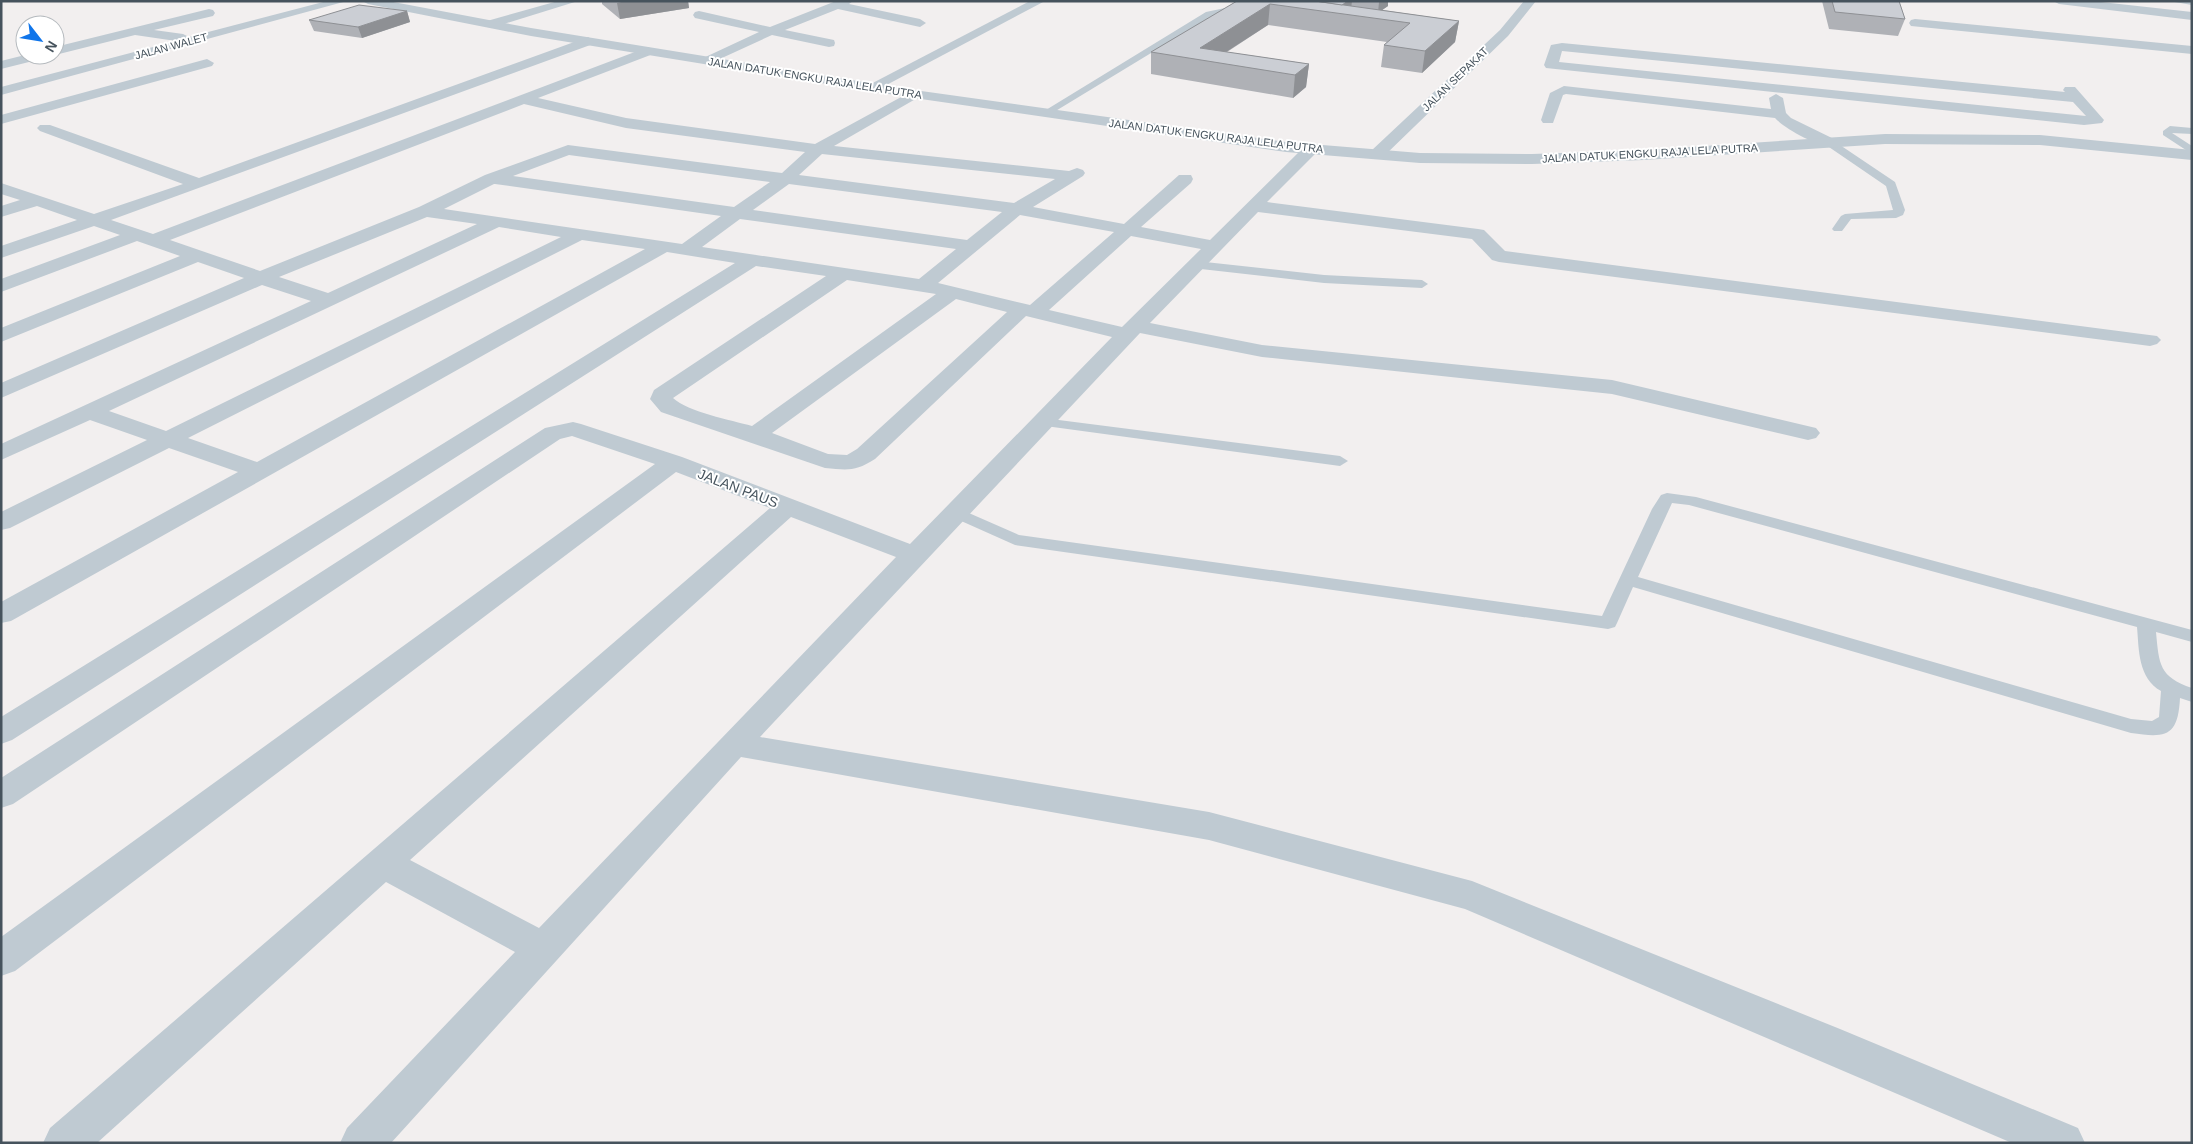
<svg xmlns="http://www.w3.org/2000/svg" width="2193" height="1144" font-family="Arial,sans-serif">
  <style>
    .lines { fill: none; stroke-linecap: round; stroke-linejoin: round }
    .service { fill: #bfcad2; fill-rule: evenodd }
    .minor { fill: #bfcad2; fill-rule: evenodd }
    .tertiary { fill: #bfcad2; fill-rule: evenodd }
    .wall { fill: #afb1b6 }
    .shaded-wall { fill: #8e9094 }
    .building { fill: #cbced4; stroke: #8e9094 }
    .labels { text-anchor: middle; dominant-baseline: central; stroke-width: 4; stroke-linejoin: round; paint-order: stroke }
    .far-street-label { font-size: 11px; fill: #46535d; stroke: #fff }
    .street-label { font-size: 14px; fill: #46535d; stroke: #fff }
  </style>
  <rect width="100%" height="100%" fill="#f2efef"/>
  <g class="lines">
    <!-- service -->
    <g class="service">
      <polygon points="2169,1 2192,1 2192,5"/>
      <path d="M1225 8 1248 11C1242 14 1222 13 1212 16L1049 115 1041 113 1206 12Z"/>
      <polygon points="2170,126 2192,128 2192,134 2172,133 2192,146 2192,154 2163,135 2163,131"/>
      <polygon points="1826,141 1834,141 1895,182 1905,210 1903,215 1896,218 1851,219 1842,231 1834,231 1832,229 1841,216 1845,214 1893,210 1886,186 1826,145"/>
      <polygon points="1196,261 1324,275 1422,280 1428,284 1422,288 1324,283 1192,268 1190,265 1192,262"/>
      <polygon points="1043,418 1340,456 1348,461 1340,466 1038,425 1036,422 1038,419"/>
      <path d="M1667 493 1696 497 2192 630V642L2156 632C2159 664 2159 677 2192 688V702L2180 698C2178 737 2166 738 2131 733L1633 587 1617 623 1615 627 1608 629 1015 545 950 516 948 513 950 510H962L1019 535 1602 616 1652 509 1661 495ZM1672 503 1689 505 2137 627C2139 650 2138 678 2161 691L2159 717 2152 721 2131 719 1638 577Z"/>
    </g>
    <!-- minor -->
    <g class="minor">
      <polygon points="327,1 347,1 1,95 1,87 176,41 135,35 55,55 55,47 209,9 213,10 215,13 213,16 154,30 183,34 189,37"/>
      <polygon points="558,1 578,1 491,28 485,24 487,21"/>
      <polygon points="836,1 853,1 849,4 920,19 926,23 920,27 838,9 785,30 834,40 835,43 834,46 829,47 772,35 711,63 706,64 699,60 759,32 695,18 693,15 695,12 699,11 770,27"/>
      <polygon points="1030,1 1045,1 877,90 867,90 865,87"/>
      <polygon points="1524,1 1536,1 1508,36 1383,157 1371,157 1369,154 1371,151 1500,30"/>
      <polygon points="2053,1 2092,1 2192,12 2192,20 2059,4"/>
      <polygon points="1915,19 2192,46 2192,54 1911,26 1909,23 1911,20"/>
      <path d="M588 37 594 41 593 44 111 220 153 234 648 47 655 51 653 54 538 98 626 118 815 144 914 90 919 91 921 94 919 97 834 146 1069 171 1077 168 1083 170 1085 173 1083 176 1033 207 1124 224 1179 175H1191L1193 179 1191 183 1141 227 1210 240 1305 146 1311 144 1319 149 1317 152 1267 202 1478 229 1484 230 1505 251 2157 336 2161 340 2157 344 2150 346 1499 262 1492 260 1472 239 1258 212 1150 323 1262 345 1612 380 1816 428 1820 433 1816 438 1808 440 1612 394 1262 357 1140 333 760 737 1209 812 1472 881 1840 1029 2078 1128 2085 1143H2012L1465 909 1209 840 741 757 391 1143H340L347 1128 515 952 386 882 97 1143H43L50 1128 770 508 676 472 15 971 1 976V937L655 464 572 436 560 439 13 804 1 808V778L545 428 573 422 581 424 682 457 910 544 1112 337 1026 316 875 459C855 472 847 470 825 468L661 412 650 399 654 390 826 276 756 266 12 740 1 744V717L735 263 667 252 11 621 1 623V602L238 472 169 448 10 528 1 530V512L147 440 90 420 1 460V444L311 301 262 285 1 398V383L244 278 198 262 1 342V328L180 256 137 241 1 292V279L120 235 94 226 1 258V246L77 220 37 206 1 217V206L20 200 1 194V183L94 214 183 184 40 131 37 128 40 125H50L199 178ZM524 104 626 128 805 152 782 173 568 145 485 175 419 207 260 271 170 240ZM822 154 1055 179 1014 203 799 175ZM569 155 770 182 734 207 513 176ZM494 184H495L721 216 682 244 444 209ZM789 184 1002 212 967 240 753 210ZM1020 215 1114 232 1030 305 938 283ZM427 217 477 224 328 293 279 277ZM740 219 956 249 919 279 702 247ZM499 227 561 237 166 431 109 411ZM1131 236 1201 249 1122 327 1049 310ZM582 240 645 249 257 462 188 438ZM847 280 936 294 752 426C731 420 688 412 673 398ZM956 299 1007 312 857 449 847 455 828 454 772 433ZM791 517 896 557 539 928 410 860Z"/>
      <path d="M1562 43 2065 92 2063 90 2065 87H2075L2104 120 2102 123 2084 125 1546 68 1544 65 1551 45ZM1562 51 2073 102 2086 116 1559 62Z"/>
      <polygon points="25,55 47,55 45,58 1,69 1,61"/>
      <polygon points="207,59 214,63 212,66 1,124 1,115"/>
      <path d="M1564 86 1771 109 1769 98 1776 94 1783 98 1786 113 1791 118 1836 140 1838 143 1836 146C1822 150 1784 128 1775 118L1566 94 1563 95 1553 123H1543L1541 120 1550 93Z"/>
    </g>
    <!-- tertiary -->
    <polygon class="tertiary" points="362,1 388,1 531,28 914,90 1286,142 1420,153 1532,154 1644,150 1885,134 2040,135 2192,150 2192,160 2040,145 1885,144 1644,160 1532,164 1420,163 1286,152 914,98 531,36 368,4"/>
  </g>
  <!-- wall -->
  <g class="wall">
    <polygon points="602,1 688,1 689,8 620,19 602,4"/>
    <polygon points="1234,1 1388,1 1388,6 1382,10 1459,21 1455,42 1422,73 1381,67 1384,45 1387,42 1268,25 1227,52 1309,64 1306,87 1293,98 1151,74 1151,52 1236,2"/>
    <polygon points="1822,1 1899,1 1905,19 1898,36 1829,29"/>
    <polygon points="407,11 410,22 362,38 314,31 309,20"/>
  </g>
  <!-- shaded-wall -->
  <g class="shaded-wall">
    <polygon points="626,1 688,1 689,8 620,19 617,3"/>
    <polygon points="1348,1 1352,1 1351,9 1339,7"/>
    <polygon points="1381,1 1388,1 1388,6 1378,13 1379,2"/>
    <polygon points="1270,4 1268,25 1212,61 1200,48"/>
    <polygon points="407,11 410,22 362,38 358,27"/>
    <polygon points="1459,21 1455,42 1422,73 1425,51"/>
    <polygon points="1309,64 1306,87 1293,98 1295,75"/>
  </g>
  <!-- building -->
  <g class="building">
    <polygon points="1237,1 1315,1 1459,21 1425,51 1384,45 1410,23 1270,4 1200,48 1309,64 1295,75 1151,52"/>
    <polygon points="1315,1 1348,1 1342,5"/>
    <polygon points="1832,1 1899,1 1905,19 1835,12"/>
    <polygon points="359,5 407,11 358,27 309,20"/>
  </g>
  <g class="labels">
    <!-- far-street labels -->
    <g class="far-street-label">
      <text transform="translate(171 46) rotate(-15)">JALAN WALET</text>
      <text transform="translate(815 78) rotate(9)">JALAN DATUK ENGKU RAJA LELA PUTRA</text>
      <text transform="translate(1455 79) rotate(-44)">JALAN SEPAKAT</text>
      <text transform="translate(1216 136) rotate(7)">JALAN DATUK ENGKU RAJA LELA PUTRA</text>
      <text transform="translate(1650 153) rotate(-3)">JALAN DATUK ENGKU RAJA LELA PUTRA</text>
    </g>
    <!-- street labels -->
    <g class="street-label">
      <text transform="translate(738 488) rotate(21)">JALAN PAUS</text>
    </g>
  </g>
  <!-- border -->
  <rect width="2193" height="1144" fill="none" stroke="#46535d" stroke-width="5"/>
  <!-- north arrow -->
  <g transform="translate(40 40) rotate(121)"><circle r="24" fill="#ffffff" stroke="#b5babe"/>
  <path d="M0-4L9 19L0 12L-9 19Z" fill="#1075ea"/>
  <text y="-8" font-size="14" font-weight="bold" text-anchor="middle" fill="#46535d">N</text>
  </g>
</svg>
